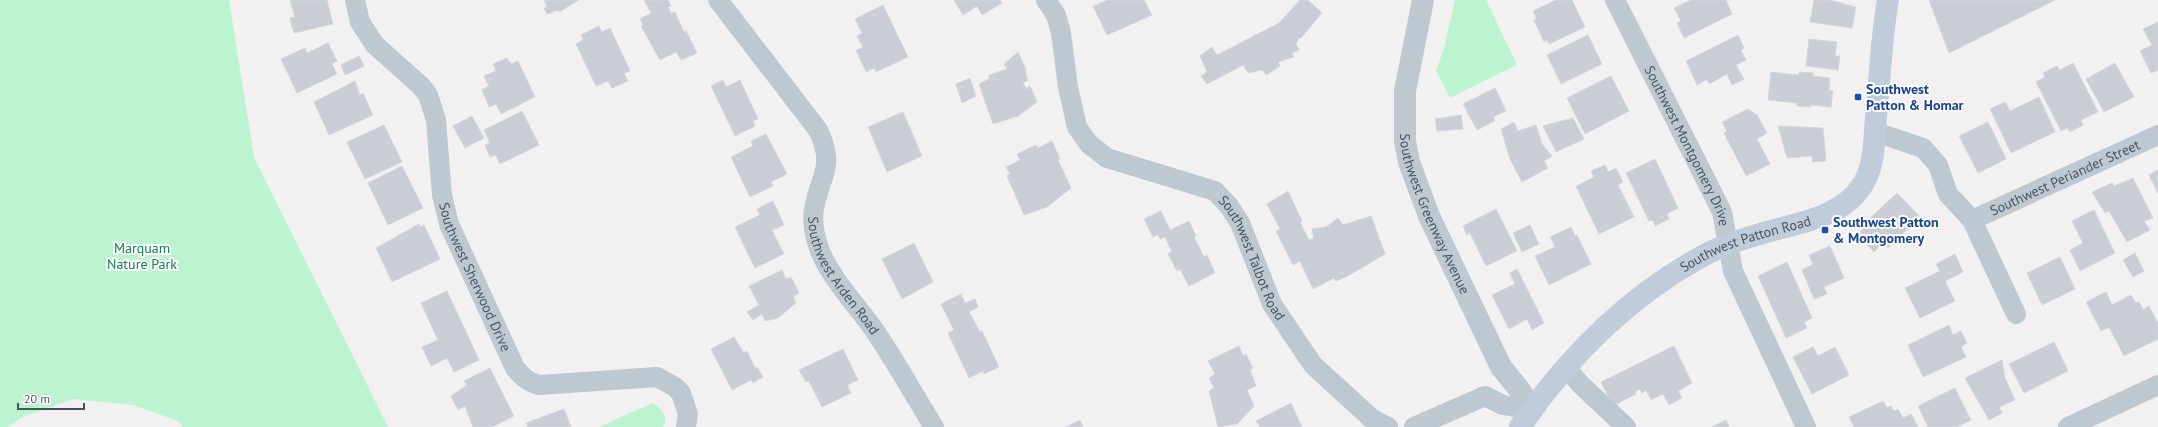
<svg xmlns="http://www.w3.org/2000/svg" width="2158" height="427" font-family="'PT Sans',sans-serif">
  <style>
    .green { fill: #bcf4d1 }
    .building { fill: #cacdd4; stroke: #d4d7dd }
    .lines { fill: none; stroke-linecap: round; stroke-linejoin: round }
    .minor { stroke: #bdc8d1; stroke-width: 20 }
    .tertiary { stroke: #bdc8d1; stroke-width: 22 }
    .secondary { stroke: #c0ccd9; stroke-width: 22 }
    .transit-dot { fill: #1a4fb4; stroke: #fff; stroke-width: 1.5 }
    .labels { text-anchor: middle; dominant-baseline: central; stroke-width: 4; stroke-linejoin: round; paint-order: stroke }
    .transit-label { font-size: 14px; font-weight: bold; fill: #164399; stroke: #fff; text-anchor: start }
    .street-label { font-size: 14px; fill: #475460; stroke: #fff }
    .park-label { font-size: 14px; fill: #0f8448; stroke: #fff }
  </style>
  <rect width="100%" height="100%" fill="#f3f0f1"/>
  <!-- green -->
  <g class="green">
    <polygon points="0,0 229,0 254,157 388,427 183,427 178,421 133,405 73,399 25,416 7,427 0,427"/>
    <polygon points="1455,0 1486,0 1517,65 1450,98 1436,71 1444,48"/>
    <path d="M652 403C661 407 669 417 663 427H599Z"/>
  </g>
  <!-- building -->
  <g class="building">
    <polygon points="290,0 327,0 333,24 294,33 290,18 295,17"/>
    <polygon points="544,0 579,0 559,12 558,10 547,14 544,8 547,7"/>
    <polygon points="644,0 668,0 671,6 668,7 671,13 675,12 684,32 686,31 697,53 681,60 676,52 660,60 641,26 643,25 640,19 651,13"/>
    <polygon points="954,0 1000,0 1002,3 982,15 977,6 963,15"/>
    <polygon points="1108,0 1144,0 1152,15 1107,35 1093,6"/>
    <polygon points="1300,0 1308,0 1322,13 1301,38 1299,38 1296,44 1299,50 1292,53 1294,57 1278,62 1280,66 1266,75 1262,70 1248,73 1243,65 1207,84 1201,76 1207,72 1200,56 1212,47 1217,55 1279,23"/>
    <polygon points="1556,0 1572,0 1585,27 1549,44 1547,40 1544,42 1534,20 1537,19 1533,11"/>
    <polygon points="1691,0 1726,0 1732,14 1684,38 1677,23 1681,21 1674,8"/>
    <polygon points="1814,0 1830,0 1856,7 1852,28 1810,22"/>
    <polygon points="1929,0 2055,0 1949,53"/>
    <polygon points="883,5 908,57 876,72 874,68 866,72 856,50 863,47 857,36 862,33 855,19"/>
    <polygon points="2158,22 2158,70 2151,73 2140,51 2152,45 2143,29"/>
    <polygon points="599,26 602,32 610,28 630,71 624,73 628,81 612,88 608,81 596,86 576,44 583,40 581,35"/>
    <polygon points="1588,35 1602,64 1561,84 1547,55"/>
    <polygon points="1738,35 1744,48 1741,50 1746,60 1736,65 1744,79 1732,85 1727,74 1709,84 1707,79 1697,85 1686,61"/>
    <polygon points="1809,39 1837,42 1835,56 1840,56 1838,70 1806,66"/>
    <polygon points="328,43 337,61 332,64 337,74 297,93 281,59 305,48 307,53"/>
    <polygon points="1018,52 1026,70 1025,72 1028,80 1023,83 1026,89 1030,86 1037,102 1018,116 993,124 979,84 989,79 989,75 1007,69 1004,64"/>
    <polygon points="359,56 364,66 345,75 341,65"/>
    <polygon points="507,58 511,64 518,61 535,97 501,114 496,104 489,107 482,90 489,86 484,76 496,71 493,64"/>
    <polygon points="2073,63 2098,112 2081,120 2083,125 2070,132 2067,128 2061,131 2036,82 2045,77 2043,73 2057,66 2060,70"/>
    <polygon points="2115,63 2134,97 2104,112 2086,79"/>
    <polygon points="1771,72 1799,75 1799,72 1814,73 1813,76 1830,78 1829,90 1833,91 1831,107 1811,105 1811,107 1797,106 1797,103 1768,100"/>
    <polygon points="1611,76 1629,111 1585,134 1567,98"/>
    <polygon points="970,78 976,96 962,103 956,84"/>
    <polygon points="723,80 726,87 740,80 758,119 753,121 755,126 735,136 711,86"/>
    <polygon points="355,81 360,95 363,93 373,115 329,135 314,102"/>
    <polygon points="1495,88 1506,111 1493,117 1495,121 1477,130 1463,104"/>
    <polygon points="2039,97 2055,132 2011,153 1990,109 2005,102 2010,111"/>
    <polygon points="1748,109 1757,115 1767,133 1757,139 1770,164 1746,176 1724,133 1727,131 1722,122"/>
    <polygon points="522,111 539,145 500,164 496,155 490,157 485,145 490,143 484,130"/>
    <polygon points="903,112 922,156 887,172 868,127"/>
    <polygon points="1461,115 1463,129 1437,131 1435,119"/>
    <polygon points="472,116 484,138 465,148 453,126"/>
    <polygon points="1573,118 1584,139 1556,152 1543,126"/>
    <polygon points="1514,122 1518,131 1536,125 1542,144 1552,156 1544,161 1548,168 1522,182 1510,159 1501,129"/>
    <polygon points="1988,122 2006,159 1978,173 1959,136"/>
    <polygon points="384,125 402,162 365,179 347,142"/>
    <polygon points="1778,126 1823,128 1826,161 1812,162 1812,156 1787,158"/>
    <polygon points="766,134 787,174 771,182 773,186 750,197 731,157 753,146 751,141"/>
    <polygon points="1052,141 1060,159 1058,160 1071,188 1047,207 1024,215 1007,176 1010,174 1006,167 1020,160 1017,154 1036,145 1038,148"/>
    <polygon points="1655,159 1678,208 1667,214 1669,219 1655,226 1653,220 1649,221 1626,173"/>
    <polygon points="1605,165 1608,172 1616,168 1623,182 1618,185 1634,217 1599,234 1576,186 1594,177 1591,171"/>
    <polygon points="402,166 423,208 388,225 368,183"/>
    <polygon points="2158,170 2158,193 2149,175"/>
    <polygon points="2133,178 2153,218 2144,221 2150,230 2127,242 2109,211 2105,213 2092,192 2112,183 2114,186"/>
    <polygon points="1288,191 1302,221 1300,222 1309,240 1314,238 1312,229 1326,227 1338,218 1343,225 1371,216 1385,254 1348,276 1336,281 1334,278 1313,289 1300,261 1293,265 1276,231 1280,229 1267,204"/>
    <polygon points="1897,193 1920,217 1888,248 1883,243 1874,252 1857,234 1867,225 1865,223"/>
    <polygon points="773,201 784,225 772,230 784,254 755,268 735,227 760,215 757,209"/>
    <polygon points="1496,209 1517,251 1486,266 1470,233 1467,235 1463,226"/>
    <polygon points="2094,210 2115,253 2080,271 2070,250 2083,243 2072,221"/>
    <polygon points="1161,211 1170,230 1189,221 1196,236 1194,237 1204,257 1207,255 1215,273 1189,286 1180,269 1177,271 1168,254 1172,252 1165,237 1160,239 1158,235 1153,237 1144,219"/>
    <polygon points="419,224 420,227 424,225 440,259 392,282 376,248"/>
    <polygon points="1530,225 1539,244 1522,252 1513,233"/>
    <polygon points="1571,227 1575,236 1577,235 1591,264 1549,285 1535,256 1555,247 1550,237"/>
    <polygon points="914,243 933,282 902,299 882,259"/>
    <polygon points="1830,246 1844,278 1824,287 1827,294 1814,299 1802,270 1813,264 1809,255"/>
    <polygon points="2135,253 2144,271 2133,277 2123,260"/>
    <polygon points="1955,254 1963,272 1945,281 1955,301 1920,318 1905,288 1940,271 1936,264"/>
    <polygon points="2060,257 2075,289 2042,305 2027,273"/>
    <polygon points="1787,262 1812,318 1804,322 1807,328 1786,338 1758,276"/>
    <polygon points="1517,269 1544,323 1532,330 1527,319 1509,329 1492,295 1515,284 1510,273"/>
    <polygon points="782,270 786,279 791,277 799,293 793,296 796,303 778,318 765,321 762,314 753,320 747,312 759,305 749,286"/>
    <polygon points="447,291 479,360 454,372 447,358 431,366 422,347 438,340 421,303"/>
    <polygon points="2106,292 2112,305 2131,295 2136,303 2139,302 2143,309 2149,306 2158,323 2158,339 2124,356 2109,327 2101,331 2086,302"/>
    <polygon points="961,294 965,303 975,299 978,307 969,312 980,332 982,331 999,367 984,374 983,371 969,378 948,333 954,330 941,304"/>
    <polygon points="1949,325 1953,335 1961,331 1967,343 1961,347 1966,357 1923,377 1908,345"/>
    <polygon points="734,337 744,353 747,351 755,368 757,367 763,377 753,383 751,380 732,390 711,349"/>
    <polygon points="2054,342 2068,371 2024,393 2009,364"/>
    <polygon points="1239,346 1243,356 1246,354 1253,368 1250,370 1256,386 1247,390 1254,406 1237,424 1218,427 1209,391 1214,388 1209,378 1215,374 1208,361"/>
    <polygon points="1674,346 1692,383 1678,391 1682,398 1669,405 1663,394 1651,400 1646,390 1642,393 1640,389 1635,392 1636,394 1613,406 1601,382"/>
    <polygon points="1813,347 1818,356 1835,347 1849,375 1812,394 1793,357"/>
    <polygon points="843,349 858,380 847,385 851,393 822,407 809,381 806,382 799,370"/>
    <polygon points="2002,360 2005,378 2015,400 1999,407 2002,413 1989,420 1965,378"/>
    <polygon points="490,368 514,416 492,427 473,427 465,406 458,410 451,396 467,385 464,381"/>
    <polygon points="1955,388 1971,420 1957,427 1928,427 1918,406"/>
    <polygon points="1883,401 1887,408 1891,406 1894,411 1898,409 1903,418 1911,414 1918,427 1854,427 1849,417"/>
    <polygon points="1291,403 1302,427 1260,427 1256,421"/>
    <polygon points="564,409 571,427 528,427 526,423"/>
    <polygon points="1080,420 1083,427 1066,427"/>
    <polygon points="1726,420 1729,427 1712,427"/>
  </g>
  <g class="lines">
    <!-- minor -->
    <g class="minor">
      <path id="s1" d="M355 0 360 22 375 45 421 86 428 95 436 120 442 195 449 224 515 368C522 377 528 382 539 385L657 377 675 387 681 393 688 414 686 427"/>
      <path id="s2" d="M718 0 818 130C836 168 820 174 814 209 812 220 814 233 818 245 827 275 857 305 875 331 896 362 914 395 934 427"/>
      <path id="s3" d="M1046 0 1056 15 1061 33 1068 87 1077 127 1089 144 1107 158 1215 191 1229 206 1240 223 1272 304 1313 365 1371 418 1388 427"/>
      <path id="s4" d="M1615 0 1722 212 1733 271 1806 427"/>
      <polyline points="1875,132 1923,148 1938,165 1948,194 1972,220 2016,314"/>
      <path id="s5" d="M1972 220 2158 135"/>
      <polyline points="1566,367 1580,384 1626,427"/>
      <polyline points="1414,427 1485,396 1503,405 1532,410"/>
      <polyline points="2068,427 2158,385"/>
    </g>
    <!-- tertiary -->
    <path class="tertiary" id="s6" d="M1423 0 1405 91V141L1409 162 1429 216 1501 367 1519 389 1532 410"/>
    <!-- secondary -->
    <path class="secondary" id="s7" d="M1520 427C1567 358 1626 299 1699 258 1718 247 1739 240 1760 234 1795 223 1842 219 1863 184 1875 165 1874 139 1876 117 1880 79 1881 38 1888 0"/>
  </g>
  <!-- markers -->
  <g class="transit-dot">
    <rect x="1854" y="93" width="8" height="8" rx="2"/>
    <rect x="1821" y="226" width="8" height="8" rx="2"/>
  </g>
  <g class="labels">
    <!-- transit labels -->
    <g class="transit-label">
      <text x="1866" y="89">Southwest<tspan x="1866" dy="16">Patton &amp; Homar</tspan></text>
      <text x="1833" y="222">Southwest Patton<tspan x="1833" dy="16">&amp; Montgomery</tspan></text>
    </g>
    <!-- street labels -->
    <g class="street-label">
      <text stroke="none"><textPath href="#s4" startOffset="163">Southwest Montgomery Drive</textPath></text>
      <text stroke="none"><textPath href="#s5" startOffset="102">Southwest Periander Street</textPath></text>
      <text stroke="none"><textPath href="#s6" startOffset="221">Southwest Greenway Avenue</textPath></text>
      <text stroke="none"><textPath href="#s7" startOffset="297">Southwest Patton Road</textPath></text>
      <text stroke="none"><textPath href="#s3" startOffset="366">Southwest Talbot Road</textPath></text>
      <text stroke="none"><textPath href="#s2" startOffset="321">Southwest Arden Road</textPath></text>
      <text stroke="none"><textPath href="#s1" startOffset="313">Southwest Sherwood Drive</textPath></text>
    </g>
    <!-- park labels -->
    <g class="park-label">
      <text x="142" y="248">Marquam<tspan x="142" dy="16">Nature Park</tspan></text>
    </g>
  </g>
  <!-- scale -->
  <path d="M18 403v6h66v-6" fill="none" stroke="#475460" stroke-width="2"/>
  <text x="24" y="403" font-size="12" fill="#475460" stroke="#ffffff" stroke-width="3" paint-order="stroke">20 m</text>
</svg>
